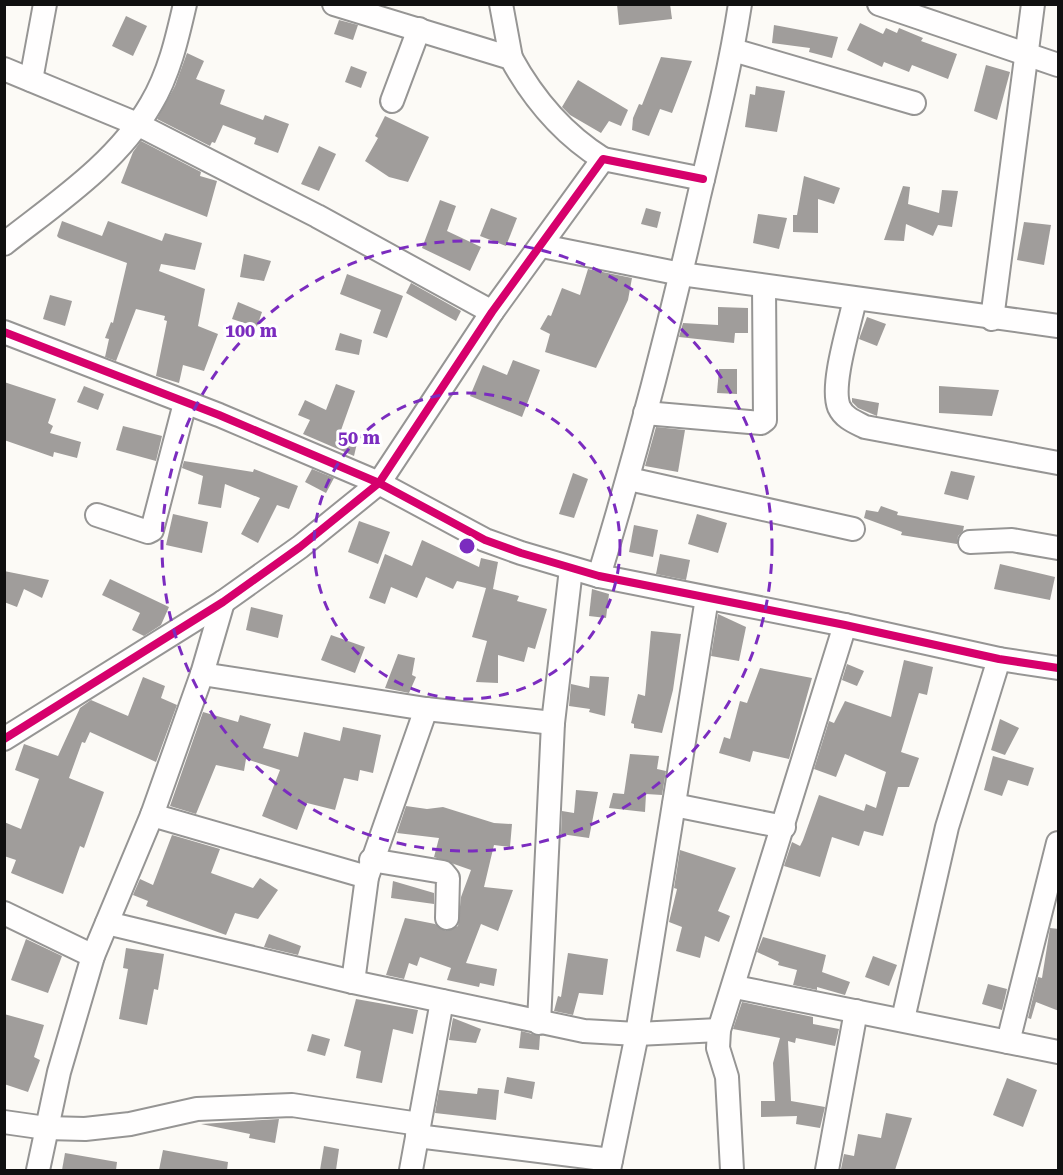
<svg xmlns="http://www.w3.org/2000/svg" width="1063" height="1175" font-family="'Roboto Serif',serif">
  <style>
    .building { fill: #a09d9b }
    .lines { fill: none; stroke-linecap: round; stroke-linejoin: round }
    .street-casing { stroke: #969594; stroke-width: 26 }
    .street { stroke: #fffefe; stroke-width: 22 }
    .cycleway-casing { stroke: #fff; stroke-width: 11 }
    .cycleway { stroke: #d6006c; stroke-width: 8 }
    .ring { fill: none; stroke: #7b2cbf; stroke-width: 3; stroke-dasharray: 10 8 }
    .centre { fill: #7b2cbf; stroke: #fff; stroke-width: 3 }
    .ring-label { font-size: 18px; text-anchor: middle; font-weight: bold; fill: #7b2cbf; stroke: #fff; stroke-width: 6; stroke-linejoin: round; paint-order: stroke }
  </style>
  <rect width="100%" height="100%" fill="#fcfaf6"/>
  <!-- building -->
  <g class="building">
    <polygon points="617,4 670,4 672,19 619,25"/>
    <polygon points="126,16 147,26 133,56 112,46"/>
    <polygon points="339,20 358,25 353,40 334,34"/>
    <polygon points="860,23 883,34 886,28 897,33 899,28 923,38 921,41 957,54 948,79 912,65 909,72 884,62 882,67 847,50"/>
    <polygon points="774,25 838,37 832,58 809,52 810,48 772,43"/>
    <polygon points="187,53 204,61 196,79 225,90 220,104 263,120 265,115 289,124 278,153 254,144 256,138 223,125 215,143 212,142 210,146 157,119 175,86"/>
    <polygon points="661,57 692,61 672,113 660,109 649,136 632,130 633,118 639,104 642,105"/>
    <polygon points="986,65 1010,72 997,120 974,111"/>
    <polygon points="351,66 367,72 361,88 345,82"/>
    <polygon points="578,80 628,110 621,126 609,121 601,133 570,115 562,107"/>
    <polygon points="756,86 785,91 777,132 745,127 750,94 755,95"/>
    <polygon points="385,116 429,137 408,182 389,177 365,161 378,138 375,136"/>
    <polygon points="141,141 201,172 200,176 217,181 207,217 121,183 133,152"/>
    <polygon points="319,146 336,154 319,191 301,184"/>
    <polygon points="804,176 840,188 834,204 818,199 818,233 793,232 793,215 797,215"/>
    <polygon points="903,186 910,187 908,204 939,213 942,190 958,191 952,227 938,225 933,236 906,224 904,241 884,240"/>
    <polygon points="440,200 456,206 447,231 481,247 470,271 422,248"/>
    <polygon points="491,208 517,218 506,246 480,236"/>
    <polygon points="646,208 661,212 657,228 641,224"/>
    <polygon points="758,214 787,218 779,249 753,243"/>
    <polygon points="62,221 102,236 108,221 162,241 165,233 202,243 195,270 161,264 159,271 205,289 198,326 218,334 204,371 183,365 179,383 156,376 167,321 164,320 165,316 136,309 116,361 105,357 109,339 105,338 111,322 113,323 127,263 59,238 57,236"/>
    <polygon points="1024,222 1051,225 1044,265 1017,260"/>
    <polygon points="244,254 271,261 264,281 240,277"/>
    <polygon points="588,269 632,278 628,300 596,368 545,352 550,334 540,329 548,315 551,316 562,288 580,295"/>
    <polygon points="347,274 403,296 387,338 373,333 381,310 340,294"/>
    <polygon points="411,283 461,311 456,321 406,293"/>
    <polygon points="50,295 72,301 65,326 43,319"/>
    <polygon points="238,302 262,312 257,327 232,319"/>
    <polygon points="718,307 748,308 748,333 735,333 734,343 679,337 683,323 718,325"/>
    <polygon points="867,317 886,324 877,346 859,339"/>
    <polygon points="340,333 362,340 359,355 335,350"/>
    <polygon points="513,360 540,370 522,417 470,396 483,365 507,375"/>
    <polygon points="719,369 737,369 737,394 717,393"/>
    <polygon points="4,382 56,399 48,423 53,426 50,433 81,442 77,458 54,452 53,457 4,440"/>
    <polygon points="336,384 355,391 340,433 358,439 354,456 303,434 310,420 298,415 305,400 326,410"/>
    <polygon points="84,386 104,394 98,410 77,402"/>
    <polygon points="939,386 999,390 992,416 939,413"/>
    <polygon points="852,398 879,403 877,416 858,408 852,402"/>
    <polygon points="123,426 162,436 156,461 116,450"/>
    <polygon points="656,427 685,430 678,472 645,466"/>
    <polygon points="184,461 253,472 254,469 298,486 289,509 277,505 258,543 241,534 260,498 225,484 221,508 198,504 203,476 182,468"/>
    <polygon points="312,469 334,478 326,493 305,482"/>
    <polygon points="951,471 975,476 968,500 944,494"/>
    <polygon points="573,473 588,479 574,518 559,514"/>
    <polygon points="881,506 898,512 897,515 964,526 963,531 958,536 957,544 901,535 902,532 864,518 866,510 878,512"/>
    <polygon points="173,514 208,522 202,553 166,545"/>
    <polygon points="697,514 727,523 718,553 688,544"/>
    <polygon points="359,521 390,532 378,564 348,552"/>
    <polygon points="634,525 658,530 653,557 629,552"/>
    <polygon points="422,540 479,567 481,558 498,562 493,589 519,596 517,601 547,609 535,649 528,647 524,662 498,655 498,683 476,682 487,641 472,637 486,588 457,581 453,589 426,577 417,598 391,587 385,604 369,598 385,554 412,566"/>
    <polygon points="660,554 690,560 686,580 656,574"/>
    <polygon points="1000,564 1055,577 1050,600 994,589"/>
    <polygon points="4,571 49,580 42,598 24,589 17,607 4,602"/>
    <polygon points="110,579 169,607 161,625 144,636 132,630 140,613 102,595"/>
    <polygon points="592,589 609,594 606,618 589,616"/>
    <polygon points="251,607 283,615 278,638 246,630"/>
    <polygon points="718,614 746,627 739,661 711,656"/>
    <polygon points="651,631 681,634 673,690 662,733 634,728 634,724 631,723 638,694 645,696"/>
    <polygon points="331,635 365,647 355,673 321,660"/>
    <polygon points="398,654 415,658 412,675 416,677 409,693 385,688"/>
    <polygon points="904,660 933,667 927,695 919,693 901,752 919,758 909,787 898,787 883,836 864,831 859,846 832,837 820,877 784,866 792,842 800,846 803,840 819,795 864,811 866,804 876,808 886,772 845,754 836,777 814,769 829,721 834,723 845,701 891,717"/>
    <polygon points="847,664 864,671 857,686 842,680"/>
    <polygon points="760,668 812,678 789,759 753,751 750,762 719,753 724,737 730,739 740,701 747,703"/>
    <polygon points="590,676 609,677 605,716 589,712 590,709 569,706 571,684 589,688"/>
    <polygon points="143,677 165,686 161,698 177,705 156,762 90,732 85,743 82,742 69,778 104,792 84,848 80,846 63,894 11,873 16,860 4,856 4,822 21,829 39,779 15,770 24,744 58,756 80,708 91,700 128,716"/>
    <polygon points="203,712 238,722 240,715 271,724 263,748 298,757 304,732 340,741 343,727 381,735 373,773 360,770 358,781 344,778 335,810 307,803 297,830 262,816 280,770 246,759 244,771 216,765 196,814 170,806"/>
    <polygon points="1000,719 1019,728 1005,755 991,750"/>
    <polygon points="630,754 659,756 657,769 666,771 662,795 646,794 645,812 609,808 613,793 624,794"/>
    <polygon points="993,756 1034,768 1028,786 1008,780 1002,796 984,790"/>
    <polygon points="576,790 598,792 589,838 561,834 562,811 574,813"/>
    <polygon points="406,806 427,809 443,807 494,823 512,824 510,847 494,845 484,887 513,890 498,931 481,924 466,963 497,969 494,986 480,983 479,987 447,980 451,968 420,957 417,966 409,963 404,979 386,975 405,918 435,924 446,931 458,926 461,897 471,870 434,857 439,838 397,833"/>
    <polygon points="172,835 220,849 211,873 253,888 260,878 278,890 258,919 235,913 226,935 146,906 148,901 133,895 140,879 153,885"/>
    <polygon points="680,850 736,868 718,911 730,916 719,942 705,936 700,958 676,951 682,927 669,922 677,889 674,888"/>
    <polygon points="393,881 434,893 434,904 391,898"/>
    <polygon points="1050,928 1059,929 1059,1011 1036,1002 1031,1019 1028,1018 1038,977 1042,978"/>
    <polygon points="269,934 301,946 298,955 264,947"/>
    <polygon points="763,937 826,955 822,972 850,982 845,995 817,987 817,990 793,985 797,970 778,965 779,962 757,952"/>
    <polygon points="26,939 62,956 48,993 11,980"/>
    <polygon points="126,948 164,954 158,990 154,989 147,1025 119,1019 128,969 123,968"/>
    <polygon points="568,953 608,959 603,995 579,993 573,1015 554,1011 558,996 561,997"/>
    <polygon points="873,956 897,965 889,986 865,977"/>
    <polygon points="988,984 1007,989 1002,1010 982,1004"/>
    <polygon points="356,999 418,1010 413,1034 393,1029 382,1083 356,1078 361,1051 344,1046"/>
    <polygon points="742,1002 813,1017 813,1024 839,1029 835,1046 796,1038 795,1043 788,1041 791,1101 825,1107 820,1128 796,1124 797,1116 761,1117 761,1101 775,1101 773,1063 780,1038 733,1029"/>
    <polygon points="4,1014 44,1025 34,1057 40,1060 28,1092 4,1084"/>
    <polygon points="453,1018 481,1029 476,1043 449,1040"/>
    <polygon points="521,1031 540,1036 539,1050 519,1048"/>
    <polygon points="312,1034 330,1039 325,1056 307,1051"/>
    <polygon points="507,1077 535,1082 532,1099 504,1093"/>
    <polygon points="1007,1078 1037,1090 1023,1127 993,1115"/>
    <polygon points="478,1088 499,1090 496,1120 435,1113 439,1090 477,1094"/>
    <polygon points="886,1113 912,1118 895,1170 841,1169 844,1154 854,1156 858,1134 881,1138"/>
    <polygon points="279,1119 275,1143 249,1138 250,1134 201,1124"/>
    <polygon points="324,1146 339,1149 336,1170 320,1170"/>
    <polygon points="163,1150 228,1162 227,1170 159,1170"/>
    <polygon points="65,1153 117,1162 116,1170 62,1170"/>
  </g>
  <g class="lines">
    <!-- street casing -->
    <g class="street-casing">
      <g id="street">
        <path d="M334 4 511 58C534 100 563 134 603 159"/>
        <polyline points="501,4 511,58"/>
        <polyline points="879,4 1058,65"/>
        <polyline points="733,50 914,103"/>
        <polyline points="4,69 137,124 317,216 492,312"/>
        <polyline points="31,80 45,4"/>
        <polyline points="392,101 419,29"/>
        <path d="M4 244C56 203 117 163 151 104 169 74 177 39 185 4"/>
        <polyline points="542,246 681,274 1058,326"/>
        <path d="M855 299C850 324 830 385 839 407 844 418 855 422 865 427L1058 463"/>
        <polyline points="992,319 1033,4"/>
        <polyline points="4,332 219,415 379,483 485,540 521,553 599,576 845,625 999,659 1058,668"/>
        <polyline points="645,413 761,423 765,420 764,286"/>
        <polyline points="629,479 853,529"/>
        <polyline points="97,515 148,532 152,530 185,403"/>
        <polyline points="970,542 1012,540 1058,548"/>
        <path d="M599 576C637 451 670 324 699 196 714 133 730 69 740 4"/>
        <polyline points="202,674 426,709 553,723"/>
        <polyline points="4,739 223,602 300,547 379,483 492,312 603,159 703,179"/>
        <polyline points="674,805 784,827"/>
        <polyline points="152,815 367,877"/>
        <polyline points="371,860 443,872 448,878 447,918"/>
        <polyline points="4,913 93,956"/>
        <polyline points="107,923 353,982 584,1031 637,1034 719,1030"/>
        <polyline points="353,982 367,877 426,709"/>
        <polyline points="735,987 1058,1052"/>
        <polyline points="903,1019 947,827 999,659"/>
        <polyline points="539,1023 553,723 571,569"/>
        <polyline points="1008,1042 1058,843"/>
        <polyline points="4,1122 46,1128 85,1129 130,1124 197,1109 292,1105 419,1124"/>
        <polyline points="417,1136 611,1160"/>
        <polyline points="38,1170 59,1072 93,956 152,815 202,674 223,602"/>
        <polyline points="411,1170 442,1001"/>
        <polyline points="609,1170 637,1034 707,598"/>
        <polyline points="732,1170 727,1077 718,1048 719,1030 845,625"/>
        <polyline points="827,1170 856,1011"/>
      </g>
    </g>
    <!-- street -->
    <use href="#street" class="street"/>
    <!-- cycleway casing -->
    <g class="cycleway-casing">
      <g id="cycleway">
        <polyline points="4,332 219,415 379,483 485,540 521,553 599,576 845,625 999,659 1058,668"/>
        <polyline points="4,739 223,602 300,547 379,483 492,312 603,159 703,179"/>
      </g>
    </g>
    <!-- cycleway -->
    <use href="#cycleway" class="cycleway"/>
  </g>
  <!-- distance rings -->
  <g class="ring">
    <circle cx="467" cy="546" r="153"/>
    <circle cx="467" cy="546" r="305"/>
  </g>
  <circle cx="467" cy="546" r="9" class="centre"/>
  <g class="ring-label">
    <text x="251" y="337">100 m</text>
    <text x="359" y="444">50 m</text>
  </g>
  <!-- border -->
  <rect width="1063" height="1175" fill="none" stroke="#101010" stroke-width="12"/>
</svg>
